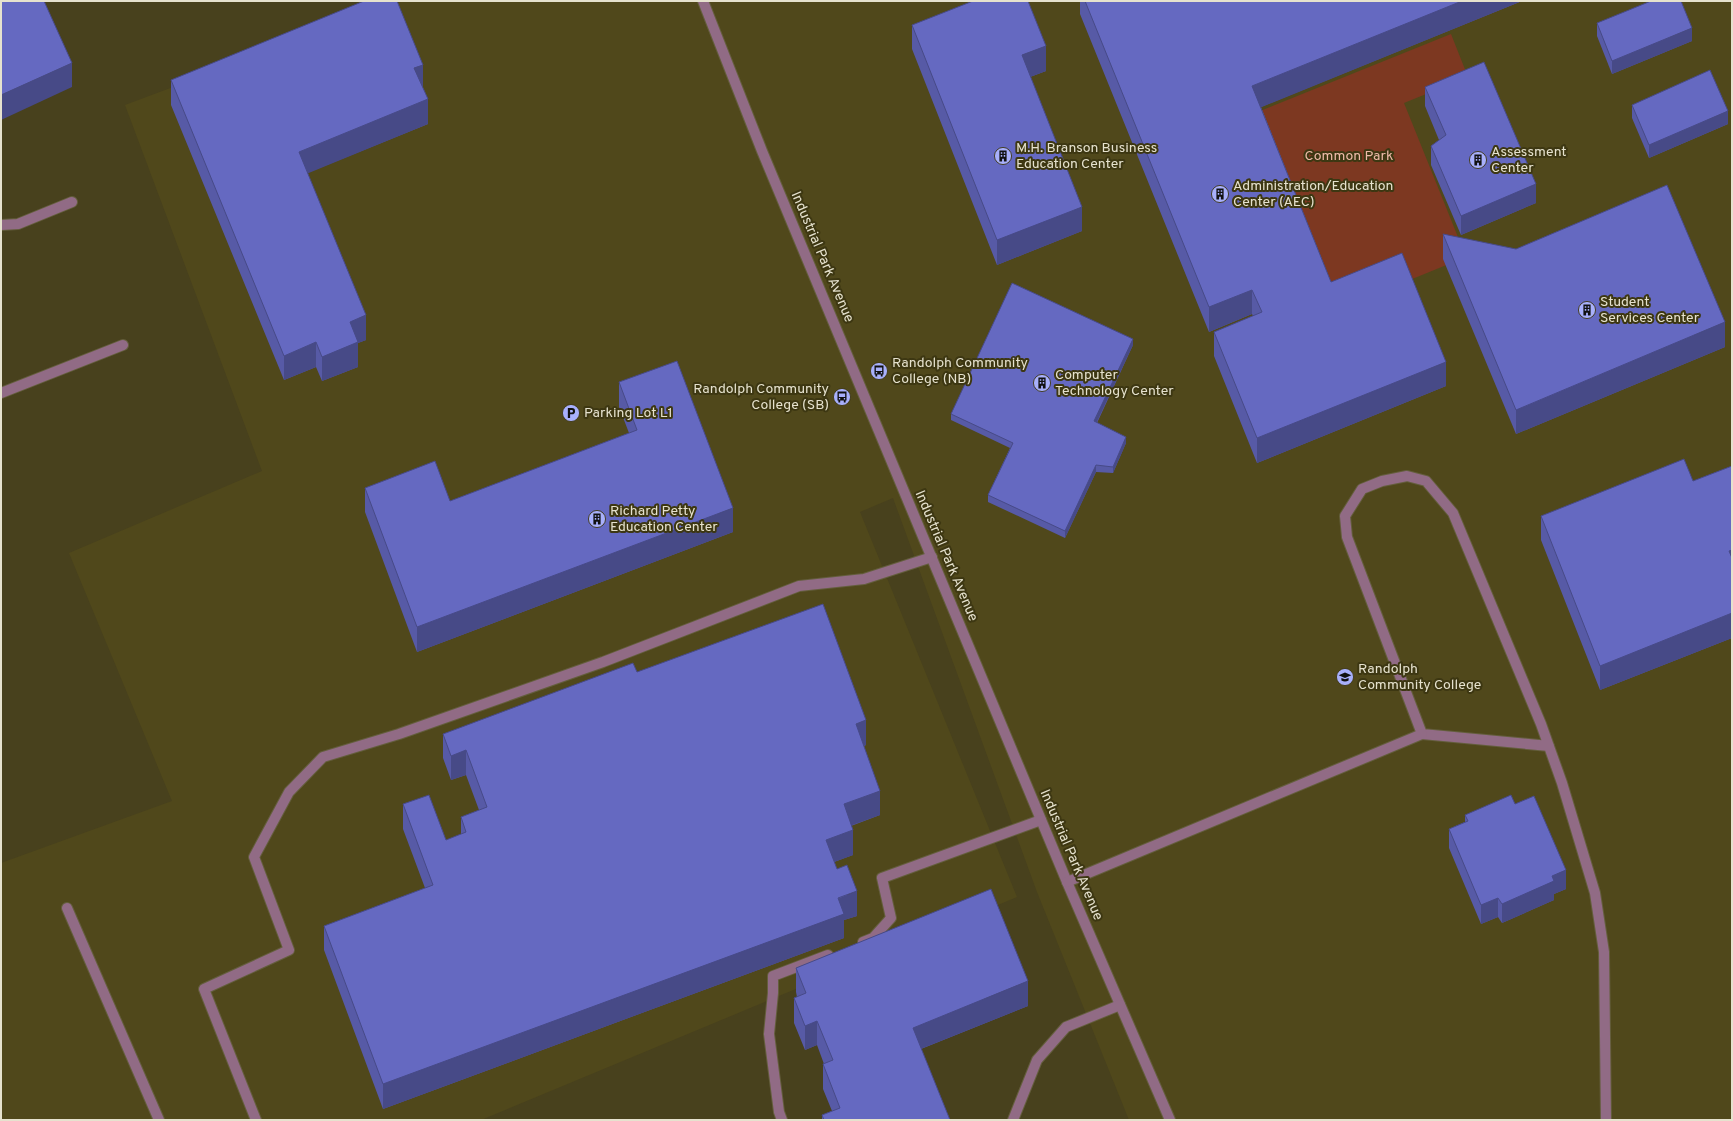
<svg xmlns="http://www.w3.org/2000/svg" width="1733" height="1121" font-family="Overpass,sans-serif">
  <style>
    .built { fill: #50481b }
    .green { fill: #7d3821 }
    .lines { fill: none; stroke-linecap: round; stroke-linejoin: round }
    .minor-casing { stroke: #645e3d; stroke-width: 12 }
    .minor { stroke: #916b85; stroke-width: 10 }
    .wall { fill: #575aa6 }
    .shaded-wall { fill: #474a87 }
    .building { fill: #6569c1; stroke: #474a87 }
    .labels { text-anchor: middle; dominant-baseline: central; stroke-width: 4; stroke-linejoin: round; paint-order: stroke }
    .poi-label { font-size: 14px; fill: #e6e2ce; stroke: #3d3712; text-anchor: start }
    .park-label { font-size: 14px; fill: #eebaa8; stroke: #3d3712 }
    .street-label { font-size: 14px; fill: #e6e2ce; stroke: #3d3712 }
  </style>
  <rect width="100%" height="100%" fill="#48411d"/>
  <!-- built -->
  <polygon class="built" points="403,1 1732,1 1732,1120 1129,1120 1037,892 893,498 860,512 1017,897 481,1120 1,1120 1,863 172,801 69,553 262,471 125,105"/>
  <!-- green -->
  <polygon class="green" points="1451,34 1468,77 1404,103 1466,257 1334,311 1255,113"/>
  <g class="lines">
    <!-- minor casing -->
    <g class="minor-casing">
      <g id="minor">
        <polyline points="703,1 762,151 1067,882 1170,1120"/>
        <polyline points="1,225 18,224 72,202"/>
        <polyline points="1,393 123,345"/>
        <polyline points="1549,746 1422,734 1347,537 1345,516 1362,489 1382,481 1407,476 1426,481 1453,513 1541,724 1562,783 1595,893 1604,952 1606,1120"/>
        <polyline points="1067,882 1422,734"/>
        <polyline points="67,908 159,1120"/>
        <polyline points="863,942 873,938 891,918 882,878 1041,820"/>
        <polyline points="256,1120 204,989 289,950 254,857 289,792 323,757 399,734 603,662 799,586 864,579 932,557"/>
        <polyline points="782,1120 779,1112 769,1034 773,993 773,976 828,955"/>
        <polyline points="1013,1120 1037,1060 1066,1027 1120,1005"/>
      </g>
    </g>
    <!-- minor -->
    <use href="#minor" class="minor"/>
  </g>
  <!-- wall -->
  <g class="wall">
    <polygon points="1080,1 1522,1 1261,107 1331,282 1446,386 1257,463 1214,356 1214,332 1253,316 1252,314 1209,332 1080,14"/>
    <polygon points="1597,23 1692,41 1612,74 1597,36"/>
    <polygon points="912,25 1046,71 1030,77 1082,231 997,265 912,49"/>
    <polygon points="171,80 423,89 428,124 307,173 366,340 358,343 358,367 322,381 316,367 284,380 171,105"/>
    <polygon points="1425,87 1536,203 1461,235 1431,165 1431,146 1439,140 1425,106"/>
    <polygon points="1632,105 1728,124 1649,158 1632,118"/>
    <polygon points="1443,234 1725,347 1516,434 1443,259"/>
    <polygon points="1133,345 1097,423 1126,443 1113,473 1096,472 1065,538 988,502 988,495 1010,448 951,420 951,414"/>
    <polygon points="619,382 733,532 417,652 365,512 365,488 450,501 629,433 619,407"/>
    <polygon points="1732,466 1732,638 1600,690 1541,540 1541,516 1693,481"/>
    <polygon points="637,672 866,745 864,746 880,815 851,826 853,855 834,862 857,916 844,920 844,938 383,1109 324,950 324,926 425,888 403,829 403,804 446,840 461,835 461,817 479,810 466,775 451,780 443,758 443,734"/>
    <polygon points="1515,804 1566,889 1554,894 1554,900 1502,923 1498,917 1481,924 1449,848 1449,829 1465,822 1465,815"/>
    <polygon points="796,968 1028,1006 921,1049 950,1120 822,1120 822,1115 832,1111 823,1089 823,1064 824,1064 817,1045 805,1050 794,1023 794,998 797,997 796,992"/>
  </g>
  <!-- shaded-wall -->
  <g class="shaded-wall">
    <polygon points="1462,1 1522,1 1252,111 1252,86"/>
    <polygon points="1692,28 1692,41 1612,74 1612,61"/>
    <polygon points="1046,46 1046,71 1022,80 1022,55"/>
    <polygon points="72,63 72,87 1,120 1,95"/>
    <polygon points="423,65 423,89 414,68"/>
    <polygon points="428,99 428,124 299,177 299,152"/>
    <polygon points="1728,111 1728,124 1649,158 1649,145"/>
    <polygon points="1536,184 1536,203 1461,235 1461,216"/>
    <polygon points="1082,207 1082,231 997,265 997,240"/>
    <polygon points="1252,290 1252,314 1209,332 1209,307"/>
    <polygon points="366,315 366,340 358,343 358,367 322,381 322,357 350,322"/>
    <polygon points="1725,322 1725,347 1516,434 1516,410"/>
    <polygon points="1133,339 1133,345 1094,428 1094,421"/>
    <polygon points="316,342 316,367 284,380 284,356"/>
    <polygon points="1446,362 1446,386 1257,463 1257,438"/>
    <polygon points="1126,437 1126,443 1113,473 1113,467"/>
    <polygon points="1096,465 1096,472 1065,538 1065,531"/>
    <polygon points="733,508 733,532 417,652 417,627"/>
    <polygon points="1732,550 1732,574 1729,551"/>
    <polygon points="1732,613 1732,638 1600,690 1600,666"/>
    <polygon points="866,720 866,745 856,749 856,724"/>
    <polygon points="466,750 466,775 451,780 451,756"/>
    <polygon points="880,791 880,815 844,828 844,804"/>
    <polygon points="853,830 853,855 826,865 826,840"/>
    <polygon points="1566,870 1566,889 1554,894 1554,900 1502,923 1502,904 1552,876"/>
    <polygon points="857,891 857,916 844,920 844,938 383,1109 383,1084"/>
    <polygon points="1498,898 1498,917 1481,924 1481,905"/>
    <polygon points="1028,981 1028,1006 913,1052 913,1028"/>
    <polygon points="817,1021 817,1045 805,1050 805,1026"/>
  </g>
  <!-- building -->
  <g class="building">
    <polygon points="1,1 44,1 72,63 1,95"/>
    <polygon points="364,1 397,1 423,65 414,68 428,99 299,152 366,315 350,322 358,342 322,357 316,342 284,356 171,80"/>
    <polygon points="973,1 1028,1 1046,46 1022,55 1082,207 997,240 912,25"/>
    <polygon points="1085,1 1462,1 1252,86 1331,282 1402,253 1446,362 1257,438 1214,332 1262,312 1252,290 1209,307"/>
    <polygon points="1651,1 1681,1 1692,28 1612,61 1597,23"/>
    <polygon points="1484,62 1536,184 1461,216 1431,146 1446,135 1425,87"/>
    <polygon points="1710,70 1728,111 1649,145 1632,105"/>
    <polygon points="1667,185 1725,322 1516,410 1443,234 1516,249"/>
    <polygon points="1012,283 1133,339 1094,421 1126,437 1113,467 1096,465 1065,531 988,495 1013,443 951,414"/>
    <polygon points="677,361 733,508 417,627 365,488 435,461 450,501 637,430 619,382"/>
    <polygon points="1684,459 1693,481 1732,466 1732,550 1729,551 1732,558 1732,613 1600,666 1541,516"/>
    <polygon points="823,604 866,720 856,724 880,791 844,804 853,830 826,840 837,869 847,865 857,891 838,898 844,914 383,1084 324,926 433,885 403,804 429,795 446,840 466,832 461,817 487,807 466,750 451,756 443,734 633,663 637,672"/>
    <polygon points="1511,795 1515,804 1534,796 1566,870 1552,876 1554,881 1502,904 1498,898 1481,905 1449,829 1468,821 1465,815"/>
    <polygon points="991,889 1028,981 913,1028 950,1120 824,1120 822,1115 840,1108 823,1064 833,1060 817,1021 805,1026 794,998 806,993 796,968"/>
  </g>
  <!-- icons -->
  <defs>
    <g id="building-disc" transform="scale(0.9)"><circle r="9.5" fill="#a8b0fc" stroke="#3d3712"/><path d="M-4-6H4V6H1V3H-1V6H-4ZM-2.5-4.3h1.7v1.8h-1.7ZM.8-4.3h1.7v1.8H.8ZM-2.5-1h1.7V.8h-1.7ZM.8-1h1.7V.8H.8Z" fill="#111"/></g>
    <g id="bus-disc" transform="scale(0.9)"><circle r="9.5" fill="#a8b0fc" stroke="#3d3712"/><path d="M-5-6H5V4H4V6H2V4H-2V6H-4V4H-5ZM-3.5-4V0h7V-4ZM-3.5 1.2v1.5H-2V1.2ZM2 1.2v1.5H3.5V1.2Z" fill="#111"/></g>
    <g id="parking-disc" transform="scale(0.9)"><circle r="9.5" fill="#a8b0fc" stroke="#3d3712"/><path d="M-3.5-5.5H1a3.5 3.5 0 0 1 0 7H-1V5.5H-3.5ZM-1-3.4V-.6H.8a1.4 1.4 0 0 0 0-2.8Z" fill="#111"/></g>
    <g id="university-disc" transform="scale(0.9)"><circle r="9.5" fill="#a8b0fc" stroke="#3d3712"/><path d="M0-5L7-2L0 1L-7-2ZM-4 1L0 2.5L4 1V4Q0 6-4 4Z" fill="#111"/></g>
  </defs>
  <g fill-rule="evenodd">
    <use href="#building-disc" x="1003" y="156"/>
    <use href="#building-disc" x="1478" y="160"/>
    <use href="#building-disc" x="1220" y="194"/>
    <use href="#building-disc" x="1587" y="310"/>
    <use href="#bus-disc" x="879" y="371"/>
    <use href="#building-disc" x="1042" y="383"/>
    <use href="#bus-disc" x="842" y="397"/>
    <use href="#parking-disc" x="571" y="413"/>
    <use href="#building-disc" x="597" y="519"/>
    <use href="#university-disc" x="1345" y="677"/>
  </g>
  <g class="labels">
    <!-- poi labels -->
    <g class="poi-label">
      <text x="1016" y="148">M.H. Branson Business<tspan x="1016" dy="16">Education Center</tspan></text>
      <text x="1491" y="152">Assessment<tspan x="1491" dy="16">Center</tspan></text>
      <text x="1233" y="186">Administration/Education<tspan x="1233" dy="16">Center (AEC)</tspan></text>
      <text x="1600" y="302">Student<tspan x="1600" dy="16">Services Center</tspan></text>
      <text x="892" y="363">Randolph Community<tspan x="892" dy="16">College (NB)</tspan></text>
      <text x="1055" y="375">Computer<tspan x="1055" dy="16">Technology Center</tspan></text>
      <text x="829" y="389" text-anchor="end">Randolph Community<tspan x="829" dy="16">College (SB)</tspan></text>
      <text x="584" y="413">Parking Lot L1</text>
      <text x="610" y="511">Richard Petty<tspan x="610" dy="16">Education Center</tspan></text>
      <text x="1358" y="669">Randolph<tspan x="1358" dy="16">Community College</tspan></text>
    </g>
    <!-- park labels -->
    <g class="park-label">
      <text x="1349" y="156">Common Park</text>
    </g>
    <!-- street labels -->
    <g class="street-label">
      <text transform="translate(822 257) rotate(67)">Industrial Park Avenue</text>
      <text transform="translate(946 556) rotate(67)">Industrial Park Avenue</text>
      <text transform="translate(1071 855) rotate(67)">Industrial Park Avenue</text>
    </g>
  </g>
  <!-- border -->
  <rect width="1733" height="1121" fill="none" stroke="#e6e2ce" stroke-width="4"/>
</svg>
